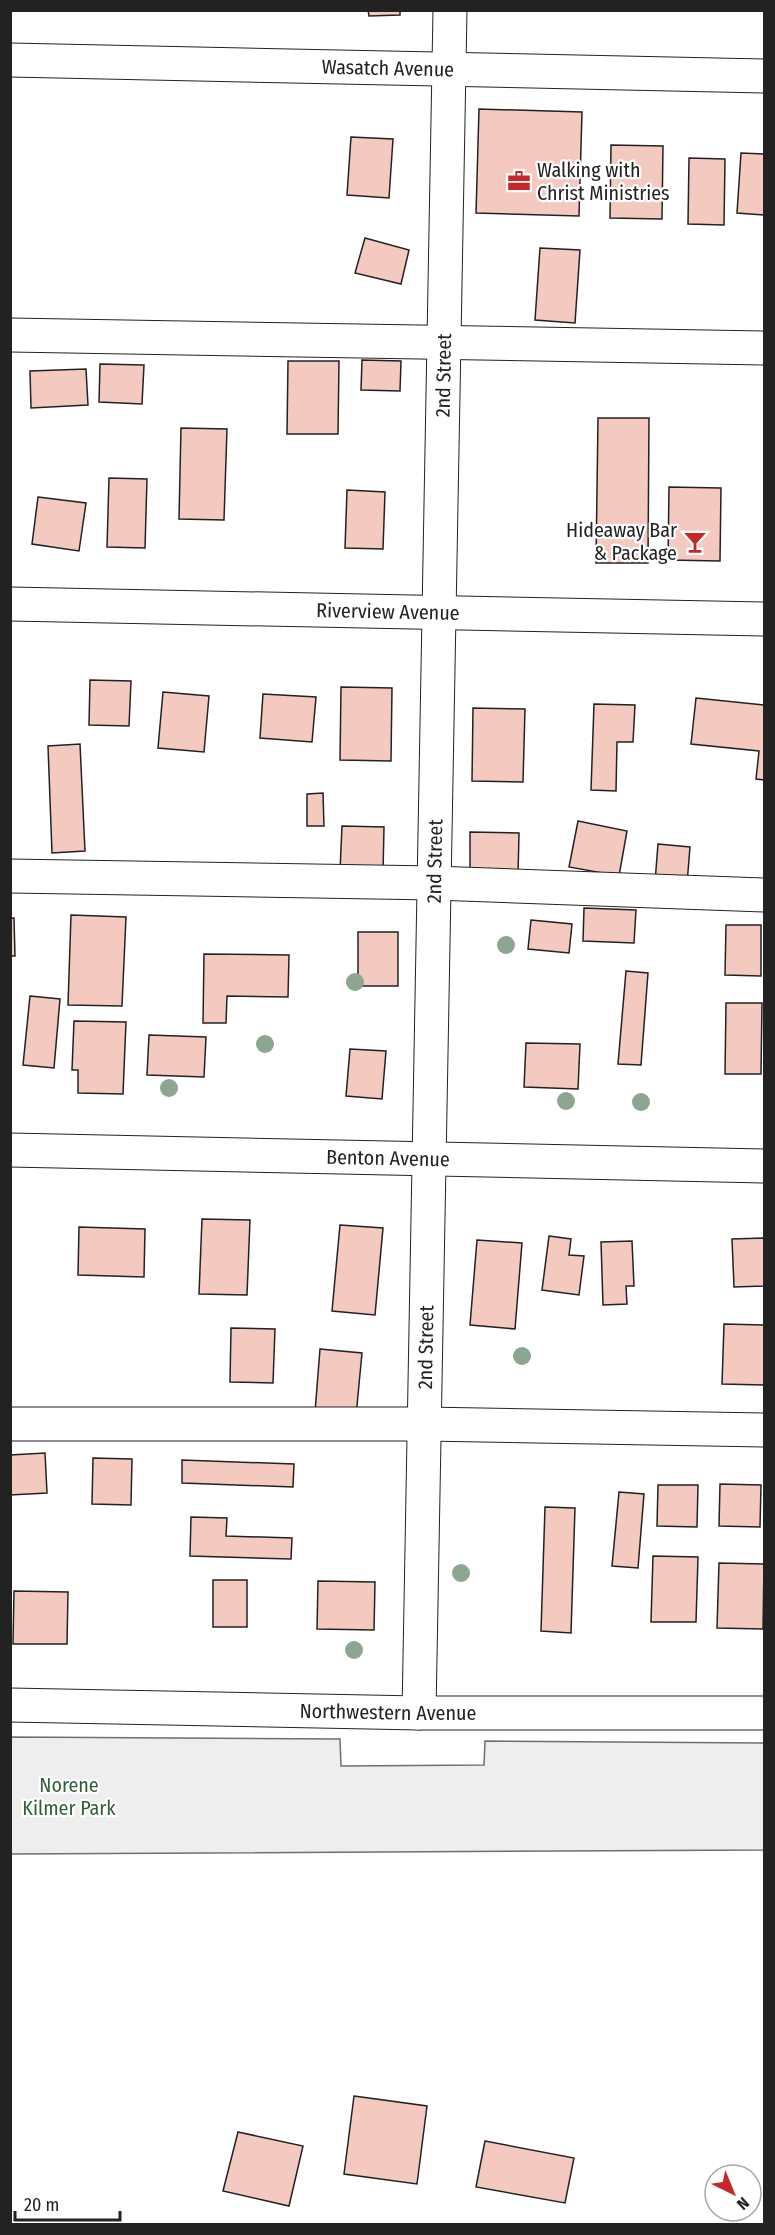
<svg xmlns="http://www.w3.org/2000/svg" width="775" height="2235" font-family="'Fira Sans Condensed',sans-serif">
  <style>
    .green { fill: #eee; stroke: #6f6f6f; stroke-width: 1.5 }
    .building { fill: #f3c9c0; stroke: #222; stroke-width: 1.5 }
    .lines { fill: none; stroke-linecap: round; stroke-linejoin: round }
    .minor-casing { stroke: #222; stroke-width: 35 }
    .minor { stroke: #fff; stroke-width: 33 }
    .tree { fill: #8da692 }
    .labels { text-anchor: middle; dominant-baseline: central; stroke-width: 4.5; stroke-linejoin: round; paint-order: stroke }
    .street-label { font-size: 20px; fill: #222; stroke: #fff }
    .poi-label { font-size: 20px; fill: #222; stroke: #fff; text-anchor: start }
    .park-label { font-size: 20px; fill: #2f5e38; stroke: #fff }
  </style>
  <rect width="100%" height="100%" fill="#fff"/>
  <!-- green -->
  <polygon class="green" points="11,1737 340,1739 341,1766 484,1765 485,1741 764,1743 764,1850 11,1854"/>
  <!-- building -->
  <g class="building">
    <polygon points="368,10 400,10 400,15 369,16"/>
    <polygon points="479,109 582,112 579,216 476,213"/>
    <polygon points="351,137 393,139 389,198 347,195"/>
    <polygon points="611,145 663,146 662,219 610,218"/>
    <polygon points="741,153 764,154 764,215 737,213"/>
    <polygon points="689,158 725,159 724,225 688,224"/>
    <polygon points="365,238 409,250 401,284 355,273"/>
    <polygon points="540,248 580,250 575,323 535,320"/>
    <polygon points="362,360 401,361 400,391 361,390"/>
    <polygon points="288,361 339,361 338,434 287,434"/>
    <polygon points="100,364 144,365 142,404 99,402"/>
    <polygon points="86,369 88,405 31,408 30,371"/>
    <polygon points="598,418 649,418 648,563 596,563"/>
    <polygon points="181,428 227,429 224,520 179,519"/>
    <polygon points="109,478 147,479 145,548 107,547"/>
    <polygon points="669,487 721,488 720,561 668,560"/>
    <polygon points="347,490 385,492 383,549 345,548"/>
    <polygon points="38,497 86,503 79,551 32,544"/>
    <polygon points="90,680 131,681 129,726 89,725"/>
    <polygon points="341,687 392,688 391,761 340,760"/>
    <polygon points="163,692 209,696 204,752 158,748"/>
    <polygon points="263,694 316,697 312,742 260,738"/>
    <polygon points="696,698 764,705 764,780 756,779 759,751 691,744"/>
    <polygon points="594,704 635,705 633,742 617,742 616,791 591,790"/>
    <polygon points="473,708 525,709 523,782 472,781"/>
    <polygon points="80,744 85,851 52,853 48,746"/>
    <polygon points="323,793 324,826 307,826 307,794"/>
    <polygon points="578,821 627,831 619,876 569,867"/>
    <polygon points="342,826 384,827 383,873 340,871"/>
    <polygon points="470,832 519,833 518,875 470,874"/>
    <polygon points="658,844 690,847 687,884 655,882"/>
    <polygon points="584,908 636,910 634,943 583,941"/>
    <polygon points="71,915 126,917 122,1006 68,1005"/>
    <polygon points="10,918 14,918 15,956 10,956"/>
    <polygon points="531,920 572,924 569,953 528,949"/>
    <polygon points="726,925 761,925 761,976 725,975"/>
    <rect x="358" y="932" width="40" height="54"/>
    <polygon points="204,954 289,955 288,997 227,996 226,1023 203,1023"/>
    <polygon points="626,971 648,973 641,1065 618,1064"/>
    <polygon points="30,996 60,999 54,1068 23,1065"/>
    <polygon points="726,1003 762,1003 761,1074 725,1074"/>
    <polygon points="74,1021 126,1022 123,1094 78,1093 78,1070 72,1070"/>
    <polygon points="149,1035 206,1037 204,1077 147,1075"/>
    <polygon points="526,1043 580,1044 578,1089 524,1087"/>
    <polygon points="350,1049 386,1051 382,1099 346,1096"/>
    <polygon points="202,1219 250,1220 247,1295 199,1294"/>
    <polygon points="340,1225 383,1228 375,1315 332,1311"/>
    <polygon points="79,1227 145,1229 144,1277 78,1275"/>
    <polygon points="549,1236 571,1239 569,1255 584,1256 579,1295 542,1290"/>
    <polygon points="764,1238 764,1286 734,1287 732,1239"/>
    <polygon points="477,1240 522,1243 515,1329 470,1325"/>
    <polygon points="632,1241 634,1286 626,1286 627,1304 603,1305 601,1242"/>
    <polygon points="724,1324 764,1325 764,1385 722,1384"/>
    <polygon points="231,1328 275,1329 273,1383 230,1382"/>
    <polygon points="320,1349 362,1353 356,1416 315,1412"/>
    <polygon points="45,1453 47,1493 10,1495 10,1455"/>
    <polygon points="93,1458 132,1459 131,1505 92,1504"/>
    <polygon points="182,1460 294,1464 293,1487 182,1483"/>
    <polygon points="720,1484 761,1485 760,1527 719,1526"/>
    <polygon points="658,1485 698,1485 697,1527 657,1526"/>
    <polygon points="619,1492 644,1494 638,1568 612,1566"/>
    <polygon points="545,1507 575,1508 571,1633 541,1631"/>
    <polygon points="191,1517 227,1518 226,1536 292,1538 291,1559 190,1556"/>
    <polygon points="653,1556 698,1557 696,1622 651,1622"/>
    <polygon points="719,1563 764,1564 763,1629 717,1628"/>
    <rect x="213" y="1580" width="34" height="47"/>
    <polygon points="318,1581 375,1582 374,1630 317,1629"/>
    <polygon points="14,1591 68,1592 67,1644 13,1644"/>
    <polygon points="354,2096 427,2106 417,2184 344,2174"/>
    <polygon points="238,2132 303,2146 289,2206 223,2191"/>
    <polygon points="485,2141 574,2158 565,2203 476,2187"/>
  </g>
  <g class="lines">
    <!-- minor casing -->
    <g class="minor-casing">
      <g id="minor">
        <path id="s1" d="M10 60 764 76"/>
        <polyline points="10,335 764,348"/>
        <path id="s2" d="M10 604 764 619"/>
        <polyline points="10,876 434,883 764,895"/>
        <path id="s3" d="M10 1150 764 1166"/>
        <polyline points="10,1424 424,1424 764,1430"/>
        <path id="s4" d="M10 1705 419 1713H764"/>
        <path id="s5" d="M419 1713 450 10"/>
      </g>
    </g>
    <!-- minor -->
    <use href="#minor" class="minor"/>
  </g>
  <!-- trees -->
  <g class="tree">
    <circle cx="506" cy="945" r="9"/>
    <circle cx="355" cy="982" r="9"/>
    <circle cx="265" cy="1044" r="9"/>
    <circle cx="169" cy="1088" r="9"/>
    <circle cx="566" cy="1101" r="9"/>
    <circle cx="641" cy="1102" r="9"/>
    <circle cx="522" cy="1356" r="9"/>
    <circle cx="461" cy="1573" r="9"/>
    <circle cx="354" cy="1650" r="9"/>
  </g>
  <!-- icons -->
  <defs>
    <g id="office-bare" transform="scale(1.8)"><path d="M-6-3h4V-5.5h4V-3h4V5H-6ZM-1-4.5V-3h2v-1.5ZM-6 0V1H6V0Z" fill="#c62828" stroke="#fff" stroke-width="2.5" paint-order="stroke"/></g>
    <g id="bar-bare" transform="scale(1.8)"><path d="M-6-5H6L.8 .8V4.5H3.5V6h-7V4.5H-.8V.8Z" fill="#c62828" stroke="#fff" stroke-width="2.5" paint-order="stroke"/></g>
  </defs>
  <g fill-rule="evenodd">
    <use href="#office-bare" x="519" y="181"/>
    <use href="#bar-bare" x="695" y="542"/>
  </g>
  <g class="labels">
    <!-- street labels -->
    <g class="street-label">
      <text stroke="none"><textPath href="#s1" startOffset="378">Wasatch Avenue</textPath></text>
      <text stroke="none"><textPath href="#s5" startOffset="1338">2nd Street</textPath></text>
      <text stroke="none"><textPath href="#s2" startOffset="378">Riverview Avenue</textPath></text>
      <text stroke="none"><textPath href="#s5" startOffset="852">2nd Street</textPath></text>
      <text stroke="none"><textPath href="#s3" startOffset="378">Benton Avenue</textPath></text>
      <text stroke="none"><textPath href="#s5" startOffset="366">2nd Street</textPath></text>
      <text stroke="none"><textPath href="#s4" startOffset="378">Northwestern Avenue</textPath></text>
    </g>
    <!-- poi labels -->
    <g class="poi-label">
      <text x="537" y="170">Walking with<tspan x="537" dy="23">Christ Ministries</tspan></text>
      <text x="677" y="530" text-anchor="end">Hideaway Bar<tspan x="677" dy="23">&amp; Package</tspan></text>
    </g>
    <!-- park labels -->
    <g class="park-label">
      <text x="69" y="1785">Norene<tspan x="69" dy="23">Kilmer Park</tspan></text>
    </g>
  </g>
  <!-- border -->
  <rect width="775" height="2235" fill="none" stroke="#222222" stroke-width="24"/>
  <!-- north arrow -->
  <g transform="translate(733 2193) rotate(137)"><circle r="28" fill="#ffffff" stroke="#a7a7a7" stroke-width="1.5"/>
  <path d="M0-4.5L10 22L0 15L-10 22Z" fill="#c62828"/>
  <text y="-9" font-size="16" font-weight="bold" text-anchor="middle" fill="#222222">N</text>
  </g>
  <!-- scale -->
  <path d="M15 2211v9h105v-9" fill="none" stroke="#222222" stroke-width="3"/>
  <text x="24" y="2211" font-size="18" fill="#222222" stroke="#ffffff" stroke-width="4.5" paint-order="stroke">20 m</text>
</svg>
